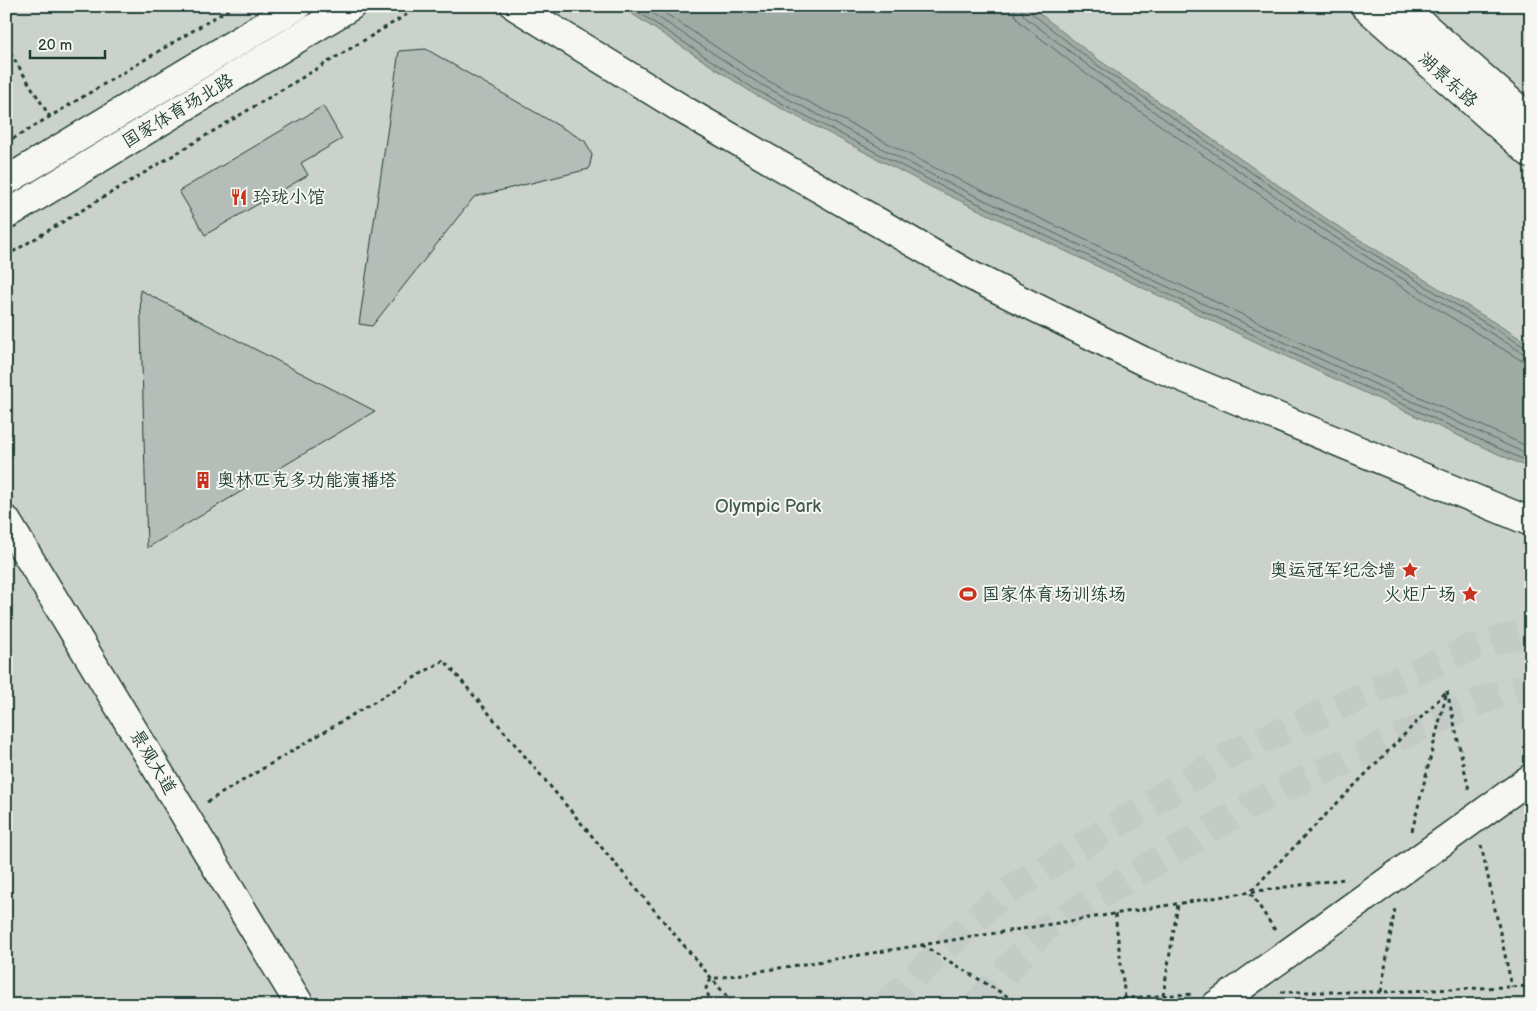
<svg xmlns="http://www.w3.org/2000/svg" width="1537" height="1011" font-family="'Balsamiq Sans','LXGW WenKai TC',sans-serif">
  <style>
    .green { fill: #cbd2cc; stroke: #758880 }
    .water { fill: #9faaa4; stroke: #6c7e77 }
    .lines { fill: none; stroke-linecap: round; stroke-linejoin: round }
    .shore { stroke: #526961; stroke-width: 1 }
    .building { fill: #b4bdb8; stroke: #1f3d34 }
    .secondary-tunnel { stroke: #c4cbc6; stroke-width: 28; stroke-dasharray: 28 14; stroke-linecap: butt }
    .street-casing { stroke: #1f3d34; stroke-width: 31 }
    .secondary-casing { stroke: #1f3d34; stroke-width: 31 }
    .path { stroke: #1f3d34; stroke-width: 3; stroke-dasharray: 4 4; stroke-linecap: butt }
    .street { stroke: #f6f6f2; stroke-width: 28 }
    .secondary { stroke: #f6f6f2; stroke-width: 28 }
    .labels { text-anchor: middle; dominant-baseline: central; stroke-width: 4; stroke-linejoin: round; paint-order: stroke }
    .street-label { font-size: 18px; fill: #1f3d34; stroke: #f6f6f2 }
    .poi-label { font-size: 18px; fill: #1f3d34; stroke: #f6f6f2; text-anchor: start }
    .park-label { font-size: 18px; fill: #415b52; stroke: #f6f6f2 }
  </style>
  <rect width="100%" height="100%" fill="#edefea"/>
  <filter id="ink" filterUnits="userSpaceOnUse"><feTurbulence type="fractalNoise" baseFrequency=".02" numOctaves="2"/><feDisplacementMap in="SourceGraphic" scale="10" xChannelSelector="R" yChannelSelector="G"/><feConvolveMatrix kernelMatrix="1 2 1 2 8 2 1 2 1" color-interpolation-filters="sRGB"/></filter>
  <g filter="url(#ink)">
    <!-- green -->
    <rect class="green" x="6" y="6" width="1525" height="999"/>
    <!-- water -->
    <polygon class="water" points="620,6 1030,6 1096,58 1331,222 1531,345 1531,469 1300,363 933,188 754,94"/>
    <g class="lines">
      <!-- shore -->
      <g class="shore">
        <polyline points="629,6 756,90 935,183 1302,358 1531,463"/>
        <polyline points="641,6 760,84 938,178 1305,352 1531,456"/>
        <polyline points="654,6 763,78 941,171 1308,346 1531,448"/>
        <polyline points="1014,6 1015,15 1021,23 1085,73 1321,237 1519,359 1531,362"/>
        <polyline points="1021,6 1022,12 1025,17 1090,67 1325,231 1523,353 1531,355"/>
        <polyline points="1027,6 1030,12 1093,62 1328,226 1526,348 1531,348"/>
      </g>
    </g>
    <!-- building -->
    <g class="building">
      <polygon points="426,49 585,141 592,155 589,169 474,197 372,326 359,324 399,51"/>
      <polygon points="323,106 342,139 301,163 308,175 205,235 179,191"/>
      <polygon points="140,290 375,411 147,548"/>
    </g>
    <g class="lines">
      <!-- secondary-tunnel -->
      <g class="secondary-tunnel">
        <polyline points="885,1005 1000,896 1233,753 1473,647 1531,631"/>
        <polyline points="976,1005 1044,929 1259,800 1490,697 1531,686"/>
      </g>
      <!-- street casing -->
      <g class="street-casing">
        <g id="street">
          <polyline points="515,6 682,109 966,273 1143,361 1531,522"/>
          <polyline points="6,520 300,1005"/>
          <polyline points="1216,1005 1531,778"/>
        </g>
      </g>
      <!-- secondary casing -->
      <g class="secondary-casing">
        <g id="secondary">
          <polyline points="1365,6 1531,154"/>
          <polyline points="1402,6 1531,120"/>
          <polyline points="6,181 297,6"/>
          <polyline points="6,215 351,6"/>
        </g>
      </g>
      <!-- path -->
      <g class="path">
        <polyline points="6,46 50,117"/>
        <polyline points="6,143 234,6"/>
        <polyline points="6,256 421,6"/>
        <polyline points="1447,691 1469,790"/>
        <polyline points="207,802 444,660 734,1005"/>
        <polyline points="1412,831 1447,691"/>
        <polyline points="1481,845 1512,987"/>
        <polyline points="1115,914 1125,998"/>
        <polyline points="1275,930 1250,892 1447,691"/>
        <polyline points="922,945 1020,1004"/>
        <polyline points="1281,992 1381,992 1531,986"/>
        <polyline points="1381,992 1395,908"/>
        <polyline points="1163,996 1178,904"/>
        <polyline points="711,1005 706,988 711,979 1250,892 1344,879"/>
        <polyline points="1011,1005 1193,994"/>
      </g>
      <!-- street -->
      <use href="#street" class="street"/>
      <!-- secondary -->
      <use href="#secondary" class="secondary"/>
    </g>
  </g>
  <!-- icons -->
  <defs>
    <g id="restaurant-bare" transform="scale(1.35)"><path d="M-5-6h1v4h1v-4h1v4h1v-4h1v5L-1.5 .5V6h-2V.5L-5-1ZM5-6V6H3V1.5H1.5Q1.5-4 5-6Z" fill="#c8321e" stroke="#f6f6f2" stroke-width="2.5" paint-order="stroke"/></g>
    <g id="building-bare" transform="scale(1.35)"><path d="M-4-6H4V6H1V3H-1V6H-4ZM-2.5-4.3h1.7v1.8h-1.7ZM.8-4.3h1.7v1.8H.8ZM-2.5-1h1.7V.8h-1.7ZM.8-1h1.7V.8H.8Z" fill="#c8321e" stroke="#f6f6f2" stroke-width="2.5" paint-order="stroke"/></g>
    <g id="sight-bare" transform="scale(1.35)"><path d="M0-6L1.8-2.2L6-1.7L2.9 1.2L3.7 5.4L0 3.3L-3.7 5.4L-2.9 1.2L-6-1.7L-1.8-2.2Z" fill="#c8321e" stroke="#f6f6f2" stroke-width="2.5" paint-order="stroke"/></g>
    <g id="stadium-bare" transform="scale(1.35)"><path d="M0-5a6.5 5 0 1 0 0 10a6.5 5 0 1 0 0-10ZM-3.5-1.8h7v3.6h-7Z" fill="#c8321e" stroke="#f6f6f2" stroke-width="2.5" paint-order="stroke"/></g>
  </defs>
  <g fill-rule="evenodd">
    <use href="#restaurant-bare" x="239" y="197"/>
    <use href="#building-bare" x="203" y="480"/>
    <use href="#sight-bare" x="1410" y="570"/>
    <use href="#stadium-bare" x="968" y="594"/>
    <use href="#sight-bare" x="1470" y="594"/>
  </g>
  <g class="labels">
    <!-- street labels -->
    <g class="street-label">
      <text transform="translate(1448 80) rotate(42)">湖景东路</text>
      <text transform="translate(178 111) rotate(-31)">国家体育场北路</text>
      <text transform="translate(153 762) rotate(59)">景观大道</text>
    </g>
    <!-- poi labels -->
    <g class="poi-label">
      <text x="253" y="197">玲珑小馆</text>
      <text x="217" y="480">奥林匹克多功能演播塔</text>
      <text x="1396" y="570" text-anchor="end">奥运冠军纪念墙</text>
      <text x="982" y="594">国家体育场训练场</text>
      <text x="1456" y="594" text-anchor="end">火炬广场</text>
    </g>
    <!-- park labels -->
    <g class="park-label">
      <text x="768" y="506">Olympic Park</text>
    </g>
  </g>
  <!-- margin -->
  <rect width="1537" height="1011" fill="none" stroke="#f6f6f2" stroke-width="25"/>
  <rect x="12" y="12" width="1512" height="986" fill="none" stroke="#1f3d34" stroke-width="2" filter="url(#ink)"/>
  <!-- scale -->
  <path d="M30 50v8h75v-8" fill="none" stroke="#1f3d34" stroke-width="2.5"/>
  <text x="38" y="50" font-size="15" fill="#1f3d34" stroke="#f6f6f2" stroke-width="4" paint-order="stroke">20 m</text>
</svg>
